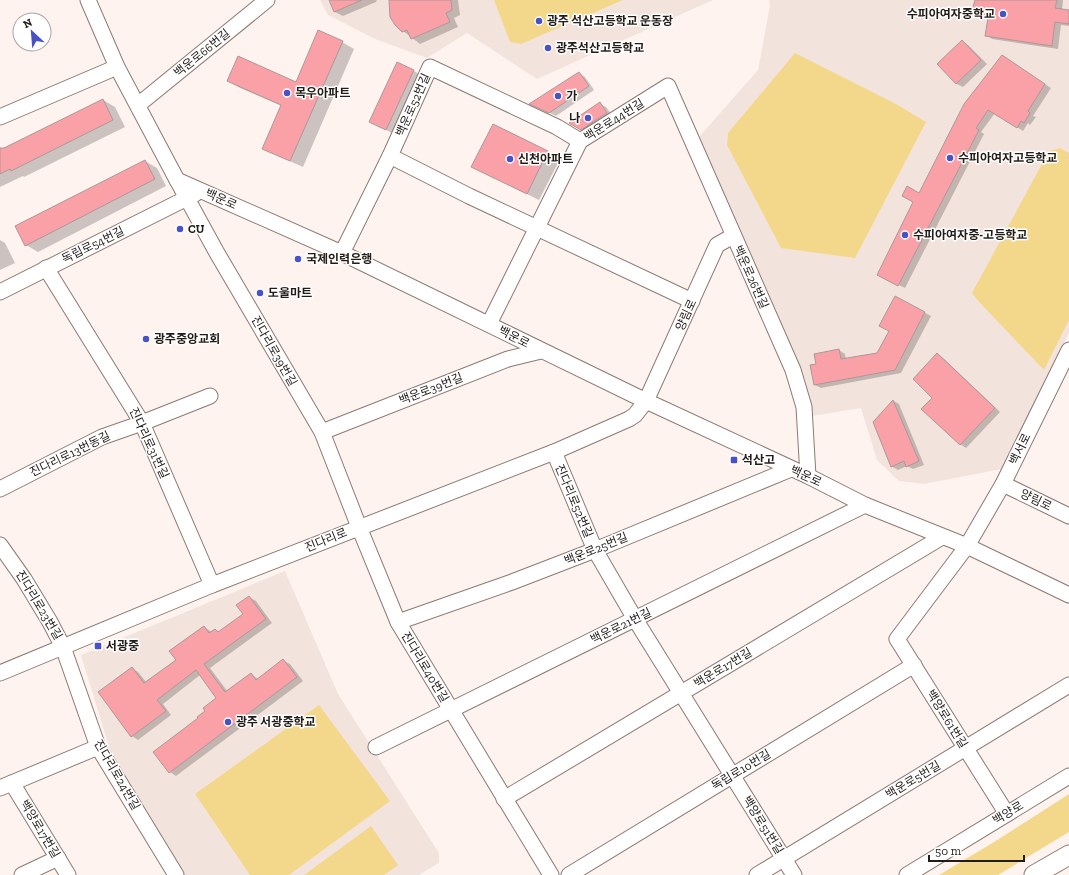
<svg xmlns="http://www.w3.org/2000/svg" width="1069" height="875" font-family="'Zilla Slab','Noto Sans KR',serif">
  <style>
    .built { fill: #f3e3dd }
    .green { fill: #f3d88c }
    .shadow { fill: #0003 }
    .building { fill: #faa1a7; stroke: #ac9899 }
    .lines { fill: none; stroke-linecap: round; stroke-linejoin: round }
    .minor-casing { stroke: #8b7a74; stroke-width: 17 }
    .major-casing { stroke: #8b7a74; stroke-width: 21 }
    .minor { stroke: #fff; stroke-width: 15 }
    .major { stroke: #fff; stroke-width: 19 }
    .poi-dot { fill: #4852c7; stroke: #fff; stroke-width: 1.5 }
    .labels { text-anchor: middle; dominant-baseline: central; stroke-width: 3; stroke-linejoin: round; paint-order: stroke }
    .poi-label { font-size: 12px; font-weight: bold; fill: #221c19; stroke: #fff; text-anchor: start }
    .street-label { font-size: 12px; fill: #221c19; stroke: #fff }
  </style>
  <rect width="100%" height="100%" fill="#fff3ef"/>
  <!-- built -->
  <g class="built">
    <polygon points="320,0 713,0 537,79 467,33 427,58 375,39 328,15"/>
    <polygon points="769,0 1069,0 1069,333 1007,468 924,484 899,481 877,460 861,408 812,416 798,368 699,137 758,70 770,5"/>
    <polygon points="285,571 338,694 439,853 439,863 419,875 181,875 110,750 81,655"/>
  </g>
  <!-- green -->
  <g class="green">
    <polygon points="494,0 623,0 521,44 510,42"/>
    <polygon points="795,53 896,104 926,122 855,258 781,248 727,145 728,133"/>
    <polygon points="1060,148 1069,153 1069,320 1044,370 980,303 972,293 1049,151"/>
    <polygon points="319,705 390,801 289,875 250,875 195,794"/>
    <polygon points="1069,794 1069,832 998,875 939,875 994,842"/>
    <polygon points="371,826 398,865 384,875 304,875"/>
  </g>
  <!-- shadow -->
  <g class="shadow">
    <polygon points="330,0 377,0 376,2 343,16 335,12"/>
    <polygon points="390,0 458,0 460,15 454,18 458,27 420,44 403,31"/>
    <polygon points="977,0 1063,0 1062,10 1069,11 1069,26 1061,25 1058,49 992,39 986,35 989,20 981,16"/>
    <polygon points="962,41 968,45 987,64 963,87 957,84 938,64"/>
    <polygon points="342,42 354,49 303,167 276,155 264,148 282,106 240,88 228,81 296,83"/>
    <polygon points="1008,60 1051,88 1033,116 1036,117 1030,125 1028,123 1023,131 995,113 981,132 984,134 905,288 884,278 919,194"/>
    <polygon points="414,71 426,78 398,136 370,122"/>
    <polygon points="579,73 585,77 594,90 556,116 537,107"/>
    <polygon points="103,100 115,107 125,127 24,177 23,176 0,187 0,150"/>
    <polygon points="600,104 606,107 613,116 588,132 576,127"/>
    <polygon points="493,125 560,159 539,200 473,167"/>
    <polygon points="145,161 157,168 166,186 38,252 26,245"/>
    <polygon points="0,240 5,243 15,263 0,270"/>
    <polygon points="896,297 931,316 901,373 821,388 815,385 817,365 815,355 839,350 845,354 846,360 878,354 890,331"/>
    <polygon points="937,355 943,358 1000,412 966,448 960,444 933,398"/>
    <polygon points="894,401 899,404 924,465 913,469 907,466 898,470 891,466 874,422"/>
    <polygon points="249,597 256,601 272,623 210,668 228,692 251,674 258,679 284,661 290,664 303,681 176,776 170,772 155,752 200,718 218,698 200,675 163,704 171,715 138,740 132,736 132,668 138,672 147,683 177,660 204,627 212,632 215,630 220,632 244,614"/>
  </g>
  <!-- building -->
  <g class="building">
    <polygon points="329,0 362,0 334,12"/>
    <polygon points="389,0 451,0 452,10 446,13 450,22 411,39 407,30 402,32 395,25 390,17"/>
    <polygon points="975,0 1057,0 1055,8 1069,10 1069,24 1055,22 1052,46 985,36 988,18 981,17 976,13 973,7"/>
    <polygon points="318,30 343,41 290,161 262,149 281,105 227,81 238,56 296,82"/>
    <polygon points="962,40 981,60 956,84 937,64"/>
    <polygon points="1002,55 1045,84 1028,111 1030,113 1024,123 1021,121 1017,128 988,110 976,128 979,130 898,286 877,275 913,202 902,196 907,186 919,193 964,104"/>
    <polygon points="397,62 414,70 386,130 369,122"/>
    <polygon points="579,72 589,86 549,113 529,104"/>
    <polygon points="103,99 113,120 11,171 10,169 0,174 0,148 4,148"/>
    <polygon points="600,102 607,113 602,116 581,130 569,123"/>
    <polygon points="493,124 548,151 527,194 471,167"/>
    <polygon points="145,160 155,179 25,246 15,226"/>
    <polygon points="895,296 925,312 895,370 814,385 810,365 816,364 814,354 839,349 841,359 877,353 889,331 879,326"/>
    <polygon points="937,353 995,408 960,445 921,409 932,398 913,379"/>
    <polygon points="893,400 919,461 906,467 904,461 891,467 873,422"/>
    <polygon points="249,596 266,619 204,664 225,692 251,673 256,680 283,659 297,677 169,773 153,752 198,718 197,717 205,711 203,708 216,698 196,670 157,700 166,711 131,737 98,692 132,667 144,683 176,660 169,651 204,626 209,633 215,629 218,632 243,614 236,605"/>
  </g>
  <g class="lines">
    <!-- minor casing -->
    <g class="minor-casing">
      <g id="minor">
        <polyline points="88,0 117,67 177,180 342,253 646,401 808,476 865,505 967,546 1069,595"/>
        <polyline points="138,105 267,0"/>
        <polyline points="0,117 117,67"/>
        <polyline points="390,156 469,196 692,301"/>
        <polyline points="177,180 217,253 322,432 359,527 398,622 551,875"/>
        <polyline points="342,253 390,156 430,67 557,127 580,141"/>
        <polyline points="46,268 142,423 212,585"/>
        <polyline points="0,292 195,194"/>
        <polyline points="489,324 580,141 668,86 793,370 804,407 808,476"/>
        <polyline points="322,432 508,359 541,351"/>
        <polyline points="554,452 595,550 635,619 794,875"/>
        <polyline points="1003,484 1069,516"/>
        <polyline points="0,489 102,437 142,423 210,396"/>
        <polyline points="0,545 24,579 50,622 63,647 98,747 176,875"/>
        <polyline points="398,622 512,582 595,550 791,469"/>
        <polyline points="0,673 212,585 554,452 629,419 635,415 646,401 717,245 733,236"/>
        <polyline points="376,747 865,505"/>
        <polyline points="12,783 68,875"/>
        <polyline points="0,788 98,747"/>
        <polyline points="504,799 942,537"/>
        <polyline points="1007,814 897,639 967,546 1003,484 1069,350"/>
        <polyline points="22,875 58,858"/>
        <polyline points="569,875 914,665"/>
        <polyline points="757,875 1069,685"/>
        <polyline points="907,875 1069,776"/>
      </g>
    </g>
    <!-- major casing -->
    <g class="major-casing">
      <polyline id="major" points="1034,875 1069,855"/>
    </g>
    <!-- minor -->
    <use href="#minor" class="minor"/>
    <!-- major -->
    <use href="#major" class="major"/>
  </g>
  <!-- markers -->
  <g class="poi-dot">
    <circle cx="1003" cy="14" r="4"/>
    <circle cx="539" cy="21" r="4"/>
    <circle cx="548" cy="48" r="4"/>
    <circle cx="287" cy="93" r="4"/>
    <circle cx="558" cy="96" r="4"/>
    <circle cx="588" cy="118" r="4"/>
    <circle cx="950" cy="158" r="4"/>
    <circle cx="510" cy="159" r="4"/>
    <circle cx="180" cy="229" r="4"/>
    <circle cx="905" cy="235" r="4"/>
    <circle cx="298" cy="259" r="4"/>
    <circle cx="260" cy="293" r="4"/>
    <circle cx="146" cy="339" r="4"/>
    <rect x="730" y="456" width="8" height="8" rx="2"/>
    <rect x="94" y="642" width="8" height="8" rx="2"/>
    <circle cx="228" cy="722" r="4"/>
  </g>
  <g class="labels">
    <!-- poi labels -->
    <g class="poi-label">
      <text x="995" y="14" text-anchor="end">수피아여자중학교</text>
      <text x="547" y="21">광주 석산고등학교 운동장</text>
      <text x="556" y="48">광주석산고등학교</text>
      <text x="295" y="93">목우아파트</text>
      <text x="566" y="96">가</text>
      <text x="580" y="118" text-anchor="end">나</text>
      <text x="958" y="158">수피아여자고등학교</text>
      <text x="518" y="159">신천아파트</text>
      <text x="188" y="229">CU</text>
      <text x="913" y="235">수피아여자중-고등학교</text>
      <text x="306" y="259">국제인력은행</text>
      <text x="268" y="293">도울마트</text>
      <text x="154" y="339">광주중앙교회</text>
      <text x="742" y="460">석산고</text>
      <text x="106" y="646">서광중</text>
      <text x="236" y="722">광주 서광중학교</text>
    </g>
    <!-- street labels -->
    <g class="street-label">
      <text transform="translate(202 53) rotate(-39)">백운로66번길</text>
      <text transform="translate(413 105) rotate(-66)">백운로52번길</text>
      <text transform="translate(614 120) rotate(-32)">백운로44번길</text>
      <text transform="translate(221 199) rotate(24)">백운로</text>
      <text transform="translate(93 245) rotate(-26)">독립로54번길</text>
      <text transform="translate(751 277) rotate(66)">백운로26번길</text>
      <text transform="translate(686 315) rotate(-65)">양림로</text>
      <text transform="translate(514 337) rotate(27)">백운로</text>
      <text transform="translate(274 351) rotate(60)">진다리로39번길</text>
      <text transform="translate(431 389) rotate(-21)">백운로39번길</text>
      <text transform="translate(149 443) rotate(65)">진다리로31번길</text>
      <text transform="translate(1020 449) rotate(-64)">백서로</text>
      <text transform="translate(70 454) rotate(-26)">진다리로13번동길</text>
      <text transform="translate(806 476) rotate(25)">백운로</text>
      <text transform="translate(1036 500) rotate(26)">양림로</text>
      <text transform="translate(574 501) rotate(67)">진다리로52번길</text>
      <text transform="translate(326 540) rotate(-22)">진다리로</text>
      <text transform="translate(596 549) rotate(-22)">백운로25번길</text>
      <text transform="translate(39 605) rotate(59)">진다리로23번길</text>
      <text transform="translate(621 626) rotate(-26)">백운로21번길</text>
      <text transform="translate(425 667) rotate(59)">진다리로40번길</text>
      <text transform="translate(723 668) rotate(-31)">백운로17번길</text>
      <text transform="translate(947 719) rotate(58)">백양로61번길</text>
      <text transform="translate(741 770) rotate(-31)">독립로10번길</text>
      <text transform="translate(117 775) rotate(60)">진다리로24번길</text>
      <text transform="translate(913 780) rotate(-31)">백운로5번길</text>
      <text transform="translate(1008 813) rotate(-31)">백양로</text>
      <text transform="translate(763 825) rotate(58)">백양로51번길</text>
      <text transform="translate(40 829) rotate(59)">백양로17번길</text>
    </g>
  </g>
  <!-- north arrow -->
  <g transform="translate(32 32) rotate(334)"><circle r="19" fill="#ffffff" stroke="#a7a4a3"/>
  <path d="M0-3L7 15L0 10L-7 15Z" fill="#4852c7"/>
  <text y="-6" font-size="11" font-weight="bold" text-anchor="middle" fill="#221c19">N</text>
  </g>
  <!-- scale -->
  <path d="M929 855v6h95v-6" fill="none" stroke="#221c19" stroke-width="2"/>
  <text x="935" y="855" font-size="12" fill="#221c19" stroke="#ffffff" stroke-width="3" paint-order="stroke">50 m</text>
</svg>
